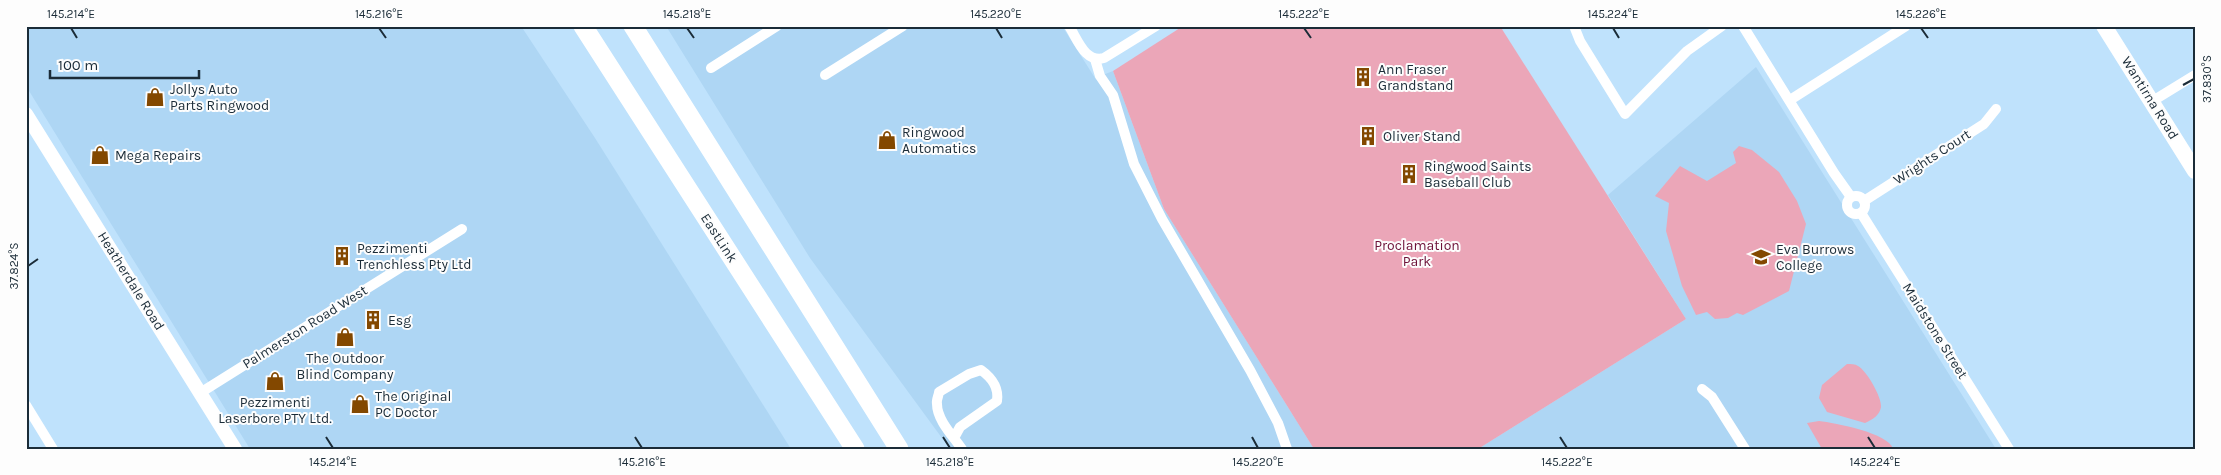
<svg xmlns="http://www.w3.org/2000/svg" width="2221" height="475" font-family="Karla,sans-serif">
  <style>
    .built { fill: #aed6f4 }
    .green { fill: #eba6b8 }
    .lines { fill: none; stroke-linecap: round; stroke-linejoin: round }
    .street { stroke: #fff; stroke-width: 10 }
    .secondary { stroke: #fff; stroke-width: 14 }
    .primary { stroke: #fff; stroke-width: 16 }
    .highway { stroke: #fff; stroke-width: 19 }
    .ticks { fill: none; stroke: #1b2c38; stroke-width: 2 }
    .labels { text-anchor: middle; dominant-baseline: central; stroke-width: 4; stroke-linejoin: round; paint-order: stroke }
    .poi-label { font-size: 14px; fill: #1b2c38; stroke: #fdfdfd; text-anchor: start }
    .street-label { font-size: 14px; fill: #1b2c38; stroke: #fdfdfd }
    .park-label { font-size: 14px; fill: #6c1037; stroke: #fdfdfd }
    .neatline { fill: none; stroke: #1b2c38; stroke-width: 2 }
    .ticks-label { font-size: 12px; text-anchor: middle; fill: #1b2c38 }
  </style>
  <rect width="100%" height="100%" fill="#bfe2fc"/>
  <!-- built -->
  <g class="built">
    <polygon points="26,26 521,26 595,138 791,449 250,449 26,86"/>
    <polygon points="666,26 1062,26 1095,78 1113,71 1164,209 1314,449 950,449 810,258"/>
    <polygon points="1756,67 1996,449 1478,449 1686,319 1608,195"/>
  </g>
  <!-- green -->
  <g class="green">
    <polygon points="1183,26 1500,26 1686,319 1478,449 1314,449 1164,209 1113,71"/>
    <polygon points="1739,146 1752,150 1779,172 1797,201 1806,224 1789,291 1743,315 1737,313 1728,318 1715,319 1707,312 1696,315 1682,286 1666,231 1669,203 1655,196 1680,166 1707,181 1736,163 1733,152"/>
    <path d="M1847 364C1851 364 1855 364 1858 366 1866 370 1882 397 1881 407 1880 415 1872 420 1865 423L1827 412 1819 398 1822 385Z"/>
    <path d="M1819 421C1835 423 1889 433 1893 449H1822L1807 423Z"/>
  </g>
  <g class="lines">
    <!-- street -->
    <g class="street">
      <path d="M1069 26C1078 40 1085 63 1104 58L1156 26"/>
      <polyline points="1574,26 1580,41 1625,114 1687,51 1722,26"/>
      <polyline points="1743,26 1834,173 1851,197"/>
      <polyline points="1095,59 1100,76 1113,95 1134,164 1162,219 1250,370 1278,423 1287,449"/>
      <polyline points="711,68 777,26"/>
      <polyline points="825,75 903,26"/>
      <polyline points="1790,100 1906,26"/>
      <polyline points="2151,102 2195,75"/>
      <circle cx="1856" cy="205" r="9"/>
      <polyline points="1864,201 1984,124 1996,109"/>
      <polyline points="1861,213 2009,449"/>
      <polyline points="1702,389 1712,397 1745,449"/>
      <polyline points="200,393 462,229"/>
      <polyline points="26,405 53,449"/>
      <path d="M954 438 960 427 997 401C999 387 992 378 981 370L969 374 939 392C939 395 936 400 937 404 937 420 953 436 962 449"/>
    </g>
    <!-- secondary -->
    <polyline class="secondary" points="26,114 235,449"/>
    <!-- primary -->
    <polyline class="primary" points="2104,26 2195,171"/>
    <!-- highway -->
    <g class="highway">
      <polyline points="583,26 855,449"/>
      <polyline points="633,26 899,449"/>
    </g>
  </g>
  <!-- ticks -->
  <path class="ticks" d="M71 28 77 38M379 28 386 38M687 28 694 38M996 28 1002 38M1304 28 1311 38M1613 28 1619 38M1921 28 1928 38M2183 85 2194 79M28 266 38 259M326 437 333 448M635 437 642 448M943 437 950 448M1252 437 1258 448M1560 437 1567 448M1868 437 1875 448"/>
  <!-- icons -->
  <defs>
    <g id="building-bare" transform="scale(1.5)"><path d="M-4-6H4V6H1V3H-1V6H-4ZM-2.5-4.3h1.7v1.8h-1.7ZM.8-4.3h1.7v1.8H.8ZM-2.5-1h1.7V.8h-1.7ZM.8-1h1.7V.8H.8Z" fill="#834800" stroke="#fdfdfd" stroke-width="2.5" paint-order="stroke"/></g>
    <g id="shop-bare" transform="scale(1.5)"><path d="M-5-2.5h2.3a2.7 3.5 0 0 1 5.4 0H5L5.5 6h-11ZM-1.5-2.5h3a1.5 2.3 0 0 0-3 0Z" fill="#834800" stroke="#fdfdfd" stroke-width="2.5" paint-order="stroke"/></g>
    <g id="university-bare" transform="scale(1.5)"><path d="M0-5L7-2L0 1L-7-2ZM-4 1L0 2.5L4 1V4Q0 6-4 4Z" fill="#834800" stroke="#fdfdfd" stroke-width="2.5" paint-order="stroke"/></g>
  </defs>
  <g fill-rule="evenodd">
    <use href="#building-bare" x="1363" y="77"/>
    <use href="#shop-bare" x="155" y="97"/>
    <use href="#building-bare" x="1368" y="136"/>
    <use href="#shop-bare" x="887" y="140"/>
    <use href="#shop-bare" x="100" y="155"/>
    <use href="#building-bare" x="1409" y="174"/>
    <use href="#building-bare" x="342" y="256"/>
    <use href="#university-bare" x="1761" y="257"/>
    <use href="#building-bare" x="373" y="320"/>
    <use href="#shop-bare" x="345" y="337"/>
    <use href="#shop-bare" x="275" y="381"/>
    <use href="#shop-bare" x="360" y="404"/>
  </g>
  <g class="labels">
    <!-- poi labels -->
    <g class="poi-label">
      <text x="1378" y="69">Ann Fraser<tspan x="1378" dy="16">Grandstand</tspan></text>
      <text x="170" y="89">Jollys Auto<tspan x="170" dy="16">Parts Ringwood</tspan></text>
      <text x="902" y="132">Ringwood<tspan x="902" dy="16">Automatics</tspan></text>
      <text x="1383" y="136">Oliver Stand</text>
      <text x="115" y="155">Mega Repairs</text>
      <text x="1424" y="166">Ringwood Saints<tspan x="1424" dy="16">Baseball Club</tspan></text>
      <text x="357" y="248">Pezzimenti<tspan x="357" dy="16">Trenchless Pty Ltd</tspan></text>
      <text x="1776" y="249">Eva Burrows<tspan x="1776" dy="16">College</tspan></text>
      <text x="388" y="320">Esg</text>
      <text x="345" y="358" text-anchor="middle">The Outdoor<tspan x="345" dy="16">Blind Company</tspan></text>
      <text x="375" y="396">The Original<tspan x="375" dy="16">PC Doctor</tspan></text>
      <text x="275" y="402" text-anchor="middle">Pezzimenti<tspan x="275" dy="16">Laserbore PTY Ltd.</tspan></text>
    </g>
    <!-- street labels -->
    <g class="street-label">
      <text transform="translate(2150 98) rotate(58)">Wantirna Road</text>
      <text transform="translate(1932 157) rotate(-33)">Wrights Court</text>
      <text transform="translate(719 238) rotate(57)">EastLink</text>
      <text transform="translate(131 281) rotate(58)">Heatherdale Road</text>
      <text transform="translate(305 327) rotate(-32)">Palmerston Road West</text>
      <text transform="translate(1935 331) rotate(58)">Maidstone Street</text>
    </g>
    <!-- park labels -->
    <g class="park-label">
      <text x="1417" y="245">Proclamation<tspan x="1417" dy="16">Park</tspan></text>
    </g>
  </g>
  <!-- border -->
  <rect width="2221" height="475" fill="none" stroke="#fdfdfd" stroke-width="55"/>
  <!-- scale -->
  <path d="M50 70v8h149v-8" fill="none" stroke="#1b2c38" stroke-width="2.5"/>
  <text x="58" y="70" font-size="15" fill="#1b2c38" stroke="#fdfdfd" stroke-width="4" paint-order="stroke">100 m</text>
  <rect x="28" y="28" width="2166" height="420" class="neatline"/>
  <g class="ticks-label">
    <text x="71" y="18">145.214°E</text>
    <text x="379" y="18">145.216°E</text>
    <text x="687" y="18">145.218°E</text>
    <text x="996" y="18">145.220°E</text>
    <text x="1304" y="18">145.222°E</text>
    <text x="1613" y="18">145.224°E</text>
    <text x="1921" y="18">145.226°E</text>
    <text transform="translate(2207 79) rotate(-90)" y="4">37.830°S</text>
    <text transform="translate(14 266) rotate(-90)" y="4">37.824°S</text>
    <text x="333" y="466">145.214°E</text>
    <text x="642" y="466">145.216°E</text>
    <text x="950" y="466">145.218°E</text>
    <text x="1258" y="466">145.220°E</text>
    <text x="1567" y="466">145.222°E</text>
    <text x="1875" y="466">145.224°E</text>
  </g>
</svg>
